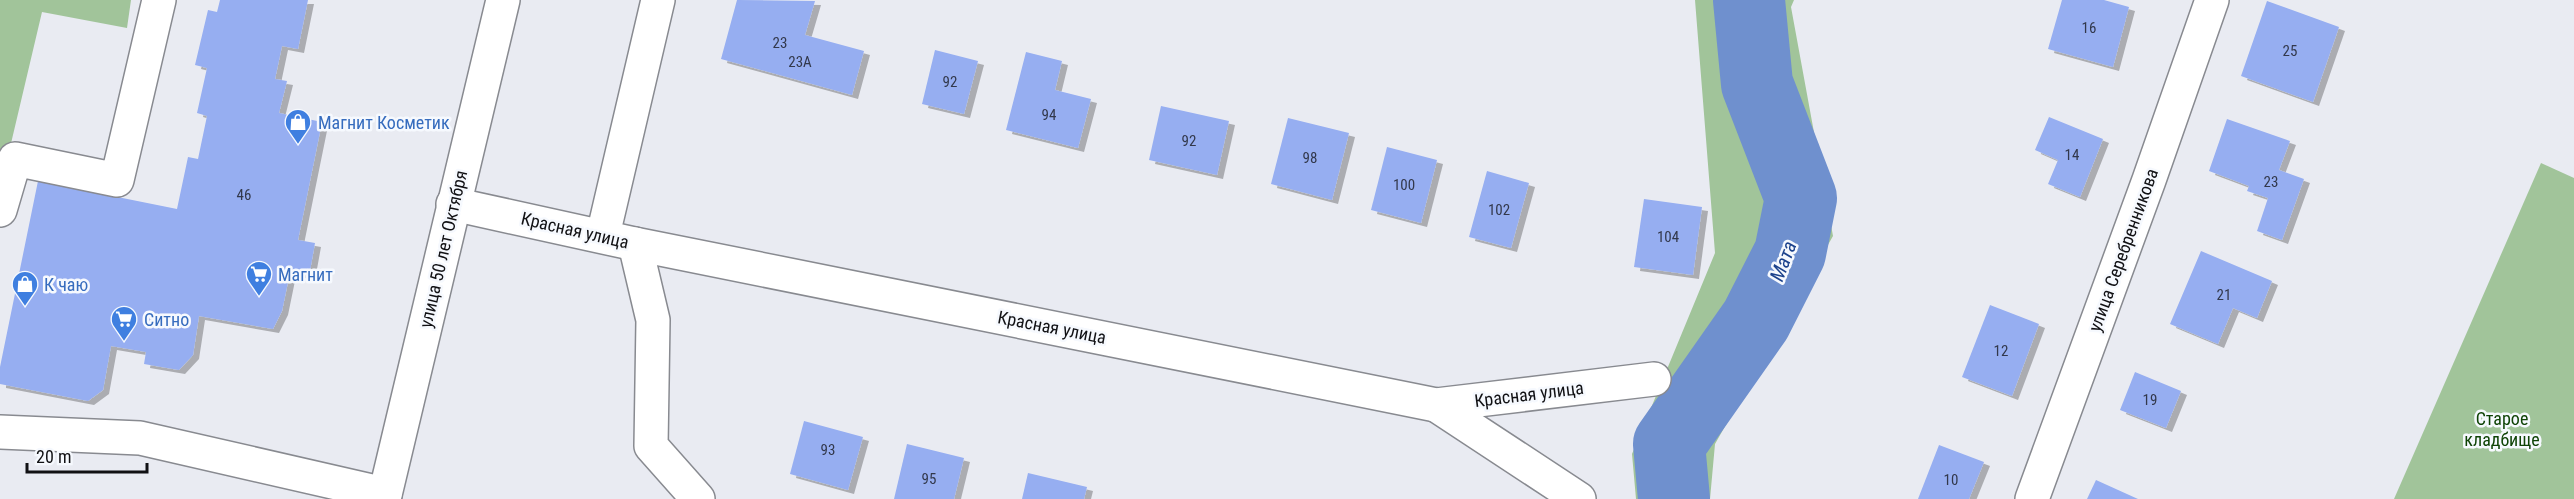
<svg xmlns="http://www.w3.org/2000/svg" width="2574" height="499" font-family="'Roboto Condensed',sans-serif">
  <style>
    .green { fill: #a1c49a }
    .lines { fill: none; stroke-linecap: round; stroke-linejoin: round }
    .river { stroke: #6f90ce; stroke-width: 72 }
    .building { fill: #96aef1; filter: url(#shadow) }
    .minor-casing { stroke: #888a90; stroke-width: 36 }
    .major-casing { stroke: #888a90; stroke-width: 36 }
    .minor { stroke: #fff; stroke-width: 33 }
    .major { stroke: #fff; stroke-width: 33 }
    .labels { text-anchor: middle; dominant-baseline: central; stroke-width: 5; stroke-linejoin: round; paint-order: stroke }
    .number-label { font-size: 15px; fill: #32384b }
    .shop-label { font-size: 18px; fill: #366cbe; stroke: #f6f9fe; text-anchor: start }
    .street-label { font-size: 18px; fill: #111114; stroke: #f6f9fe }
    .park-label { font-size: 18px; fill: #0e4305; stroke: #f6f9fe }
    .water-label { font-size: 20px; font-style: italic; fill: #1c428c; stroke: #f6f9fe }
  </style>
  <defs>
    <filter id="shadow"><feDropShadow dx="6" dy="4" stdDeviation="0" flood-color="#0004"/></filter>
  </defs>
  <rect width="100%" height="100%" fill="#e9ebf2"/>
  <!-- green -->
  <g class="green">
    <polygon points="0,0 131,0 127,28 42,12 0,190"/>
    <polygon points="1695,0 1794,0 1791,7 1833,236 1715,444 1710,499 1636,499 1632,454 1715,253"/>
    <polygon points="2541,163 2574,178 2574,499 2394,499"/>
  </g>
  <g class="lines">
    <!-- river -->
    <polyline class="river" points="1674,499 1669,444 1756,320 1790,253 1801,198 1757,84 1749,0"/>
  </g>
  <!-- building -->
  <g class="building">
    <polygon points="220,0 308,0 298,49 282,46 275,79 287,81 279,113 322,122 298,240 315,243 309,276 290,272 282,311 273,329 199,316 193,355 179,370 144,364 146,352 111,346 103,390 88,401 0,384 0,367 38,181 177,209 188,157 198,159 207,116 197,113 207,68 195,65 208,10 217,12"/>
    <polygon points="737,0 815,1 805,35 864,51 852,95 721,59"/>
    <polygon points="2062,0 2104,0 2129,7 2113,67 2048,49"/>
    <polygon points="2267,1 2339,27 2313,102 2241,76"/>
    <polygon points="935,50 978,61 964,114 922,104"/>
    <polygon points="1026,52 1062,61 1055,90 1091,99 1078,148 1006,130"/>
    <polygon points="1161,106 1229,121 1217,175 1149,160"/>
    <polygon points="2049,117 2103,139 2080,197 2048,184 2058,160 2035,150"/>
    <polygon points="1288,118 1349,133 1332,200 1271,184"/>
    <polygon points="2227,119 2290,141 2279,170 2304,179 2282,240 2257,231 2268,198 2247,191 2249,186 2209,171"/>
    <polygon points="1387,147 1437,160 1421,223 1371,210"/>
    <polygon points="1487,171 1529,183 1511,248 1469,237"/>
    <polygon points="1644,199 1702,207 1693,275 1634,267"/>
    <polygon points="2201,251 2272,281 2257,318 2233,308 2218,344 2170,324"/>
    <polygon points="1990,305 2039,324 2012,396 1962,377"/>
    <polygon points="2135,372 2181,391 2166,428 2120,410"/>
    <polygon points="804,421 863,437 848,490 790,474"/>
    <polygon points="907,444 964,458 954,499 894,499"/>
    <polygon points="1939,445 1984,462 1969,499 1918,499"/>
    <polygon points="1028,473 1087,487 1084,499 1022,499"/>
    <polygon points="2096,480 2138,499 2087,499"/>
  </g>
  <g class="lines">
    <!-- minor casing -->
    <g class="minor-casing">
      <g id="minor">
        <polyline points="453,204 635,244 1436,405 1654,379"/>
        <polyline points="0,210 15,159 117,180 159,0"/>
        <polyline points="603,235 658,0"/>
        <polyline points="635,244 653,320 651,446 698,499"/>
        <polyline points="1436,405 1579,499"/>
        <polyline points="0,432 140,438 385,494"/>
        <polyline points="2032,499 2149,180 2212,0"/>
      </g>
    </g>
    <!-- major casing -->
    <g class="major-casing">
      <polyline id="major" points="384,499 503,0"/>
    </g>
    <!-- minor -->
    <use href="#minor" class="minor"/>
    <!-- major -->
    <use href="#major" class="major"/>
  </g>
  <!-- icons -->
  <defs>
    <g id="shop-pin" transform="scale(1.35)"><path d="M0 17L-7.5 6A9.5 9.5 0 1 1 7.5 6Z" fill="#3f7fe0" stroke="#f6f9fe"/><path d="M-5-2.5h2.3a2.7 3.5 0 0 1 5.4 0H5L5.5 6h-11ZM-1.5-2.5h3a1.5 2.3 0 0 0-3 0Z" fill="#fff"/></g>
    <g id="supermarket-pin" transform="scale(1.35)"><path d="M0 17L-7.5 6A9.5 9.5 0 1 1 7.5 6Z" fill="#3f7fe0" stroke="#f6f9fe"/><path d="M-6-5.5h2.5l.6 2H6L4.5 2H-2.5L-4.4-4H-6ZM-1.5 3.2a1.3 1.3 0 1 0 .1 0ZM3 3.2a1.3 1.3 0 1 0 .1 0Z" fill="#fff"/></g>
  </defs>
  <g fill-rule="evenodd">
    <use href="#shop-pin" x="298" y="122"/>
    <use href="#supermarket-pin" x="259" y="274"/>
    <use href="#shop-pin" x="25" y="284"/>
    <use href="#supermarket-pin" x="124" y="319"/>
  </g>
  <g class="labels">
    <!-- number labels -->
    <g class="number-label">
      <text x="2089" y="28">16</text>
      <text x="780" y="43">23</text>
      <text x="2290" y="51">25</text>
      <text x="800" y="62">23А</text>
      <text x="950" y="82">92</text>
      <text x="1049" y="115">94</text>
      <text x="1189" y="141">92</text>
      <text x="2072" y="155">14</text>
      <text x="1310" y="158">98</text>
      <text x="2271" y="182">23</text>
      <text x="1404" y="185">100</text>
      <text x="244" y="195">46</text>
      <text x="1499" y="210">102</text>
      <text x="1668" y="237">104</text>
      <text x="2224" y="295">21</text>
      <text x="2001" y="351">12</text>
      <text x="2150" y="400">19</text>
      <text x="828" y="450">93</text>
      <text x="929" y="479">95</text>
      <text x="1951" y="480">10</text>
    </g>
    <!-- shop labels -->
    <g class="shop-label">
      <text x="318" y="122">Магнит Косметик</text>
      <text x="278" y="274">Магнит</text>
      <text x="44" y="284">К чаю</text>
      <text x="144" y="319">Ситно</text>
    </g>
    <!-- street labels -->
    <g class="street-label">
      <text transform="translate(575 230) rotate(13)">Красная улица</text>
      <text transform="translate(443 249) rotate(-77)">улица 50 лет Октября</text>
      <text transform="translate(2123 250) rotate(-70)">улица Серебренникова</text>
      <text transform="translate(1052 327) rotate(11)">Красная улица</text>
      <text transform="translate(1529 394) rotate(-7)">Красная улица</text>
    </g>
    <!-- park labels -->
    <g class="park-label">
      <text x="2502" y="418">Старое<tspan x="2502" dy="21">кладбище</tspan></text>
    </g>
    <!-- water labels -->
    <g class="water-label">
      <text transform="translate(1783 261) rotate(-69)">Мата</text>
    </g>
  </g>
  <!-- scale -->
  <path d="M27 463v9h120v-9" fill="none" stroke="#111114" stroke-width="3"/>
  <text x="36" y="463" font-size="18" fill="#111114" stroke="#f6f9fe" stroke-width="4.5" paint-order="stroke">20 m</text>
</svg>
